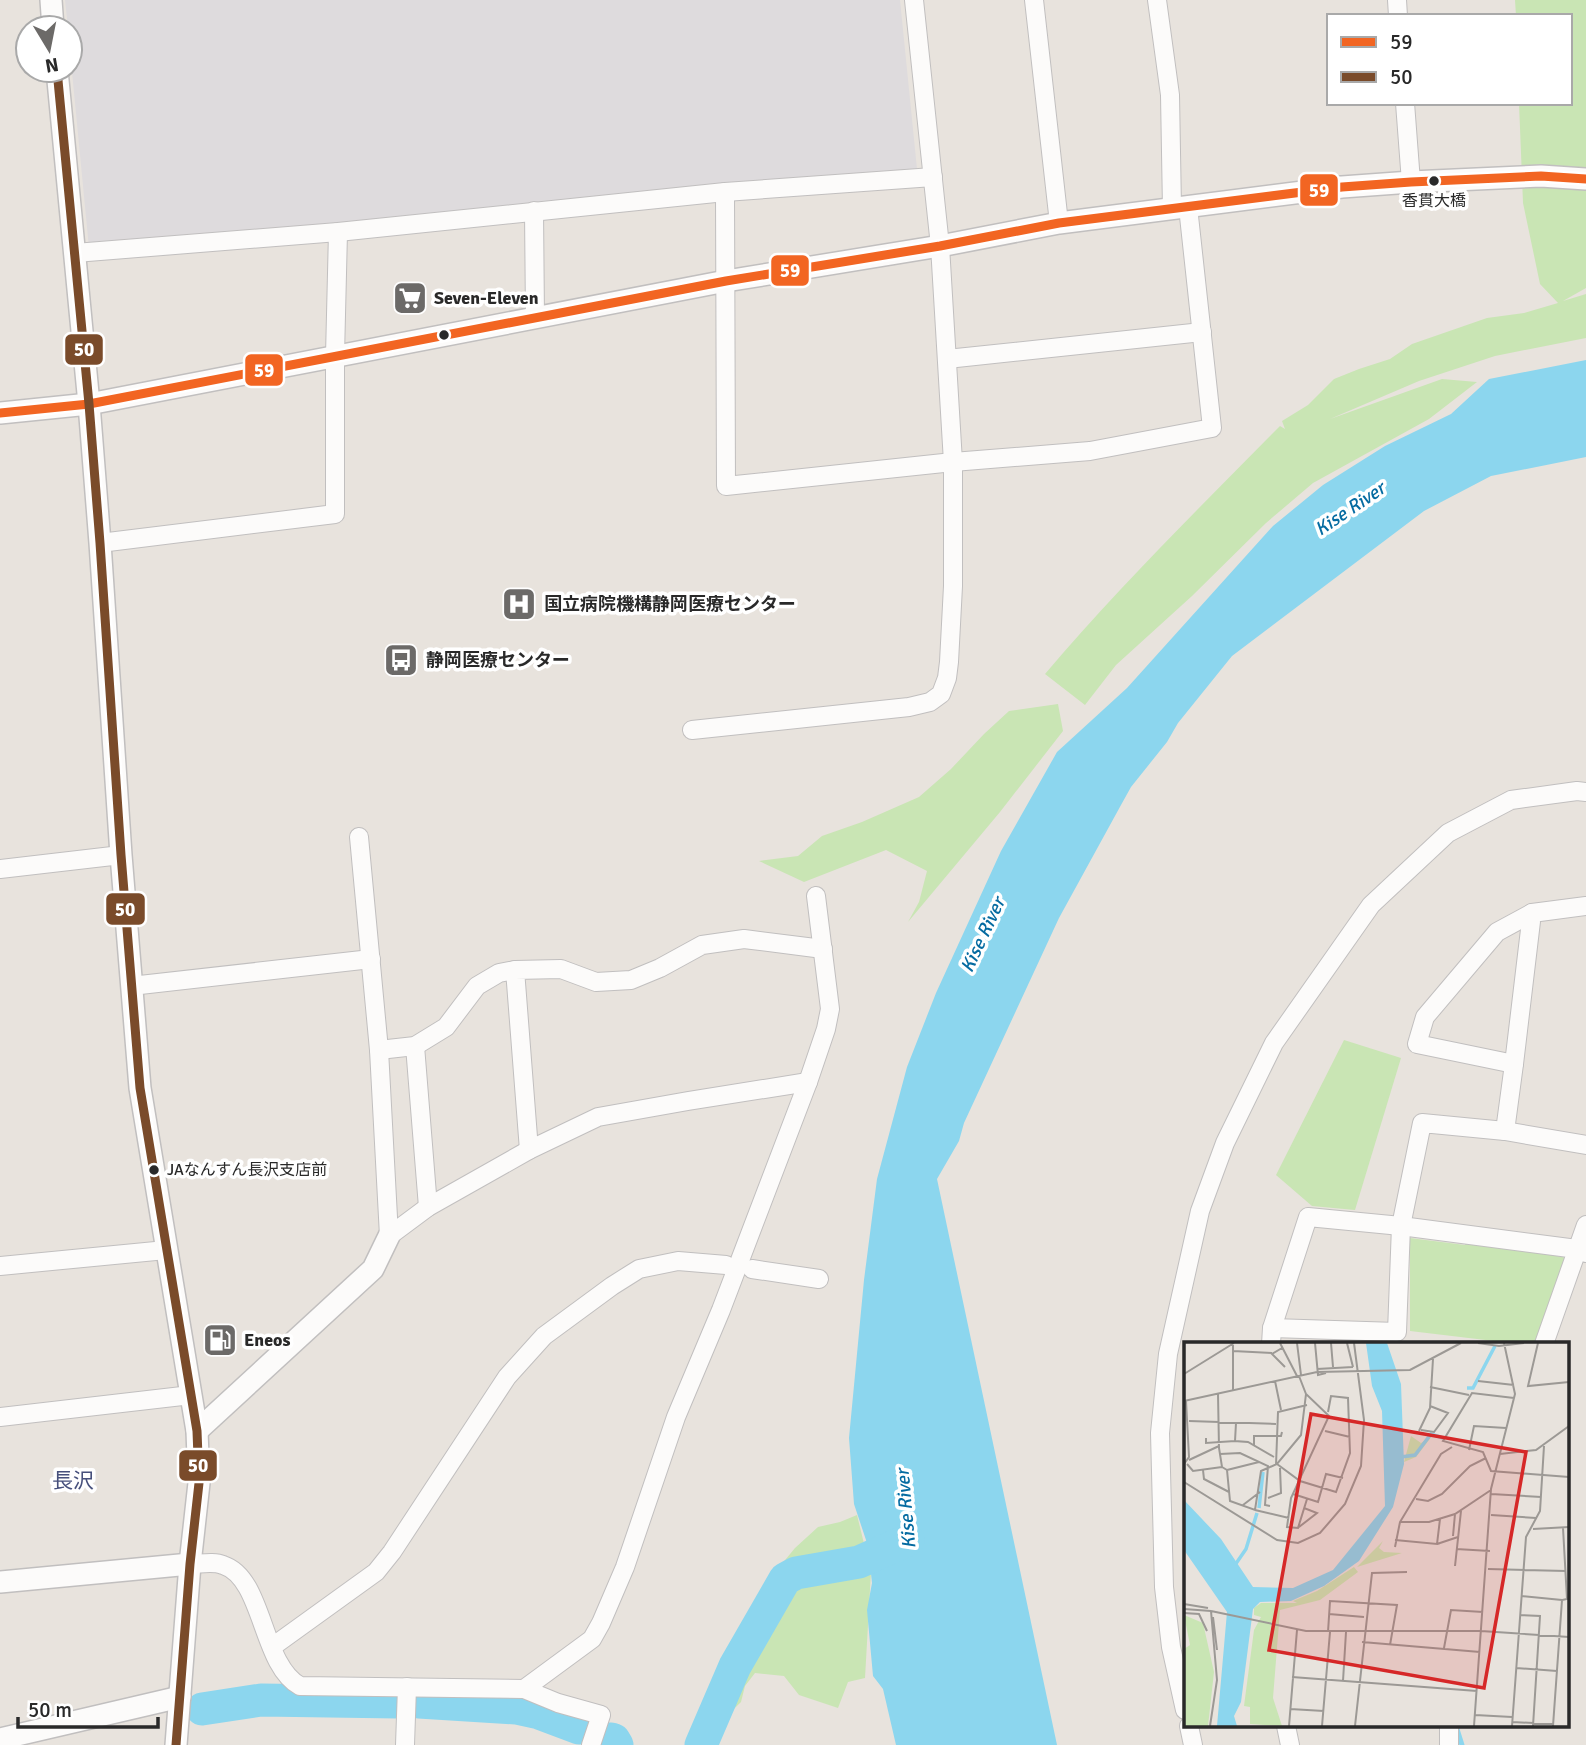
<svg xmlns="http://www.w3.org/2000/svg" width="1586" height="1745" font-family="Signika,'Noto Sans JP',sans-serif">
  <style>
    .industrial { fill: #dedbdd }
    .green { fill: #c9e5b4 }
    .water { fill: #8cd6ee }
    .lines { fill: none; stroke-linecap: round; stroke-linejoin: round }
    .stream { stroke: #8cd6ee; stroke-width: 5 }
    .river { stroke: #8cd6ee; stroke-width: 33 }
    .minor-casing { stroke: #c1bfbf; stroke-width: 20 }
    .tertiary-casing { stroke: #c1bfbf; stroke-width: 24 }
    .minor { stroke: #fcfbfa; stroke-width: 18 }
    .tertiary { stroke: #fcfbfa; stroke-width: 21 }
    .bus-1-casing { stroke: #fff; stroke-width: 14 }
    .bus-2-casing { stroke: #fff; stroke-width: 14 }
    .bus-1 { stroke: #f26522; stroke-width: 9 }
    .bus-2 { stroke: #7a4b2a; stroke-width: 9 }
    .bus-dot { fill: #292929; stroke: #fff; stroke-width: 2.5 }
    .labels { text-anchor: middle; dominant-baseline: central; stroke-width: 7; stroke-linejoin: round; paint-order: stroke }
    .bus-label { font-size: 16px; fill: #292929; stroke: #fff }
    .poi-label { font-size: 18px; font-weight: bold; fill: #292929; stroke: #fff; text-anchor: start }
    .water-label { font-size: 19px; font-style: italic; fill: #056ba1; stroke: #fff }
    .quarter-label { font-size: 21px; fill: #47507c; stroke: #fff }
    .inset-river { fill: none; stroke: #8cd6ee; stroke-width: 3.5 }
    .inset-road { fill: none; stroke: #9c9995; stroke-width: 2 }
    .view { fill: #d62828; fill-opacity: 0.15; stroke: #d62828; stroke-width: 3.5 }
    .inset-edge { fill: none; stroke: #292929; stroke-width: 3.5 }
    .line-badge { stroke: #fff; stroke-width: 2.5 }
    .badge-label { font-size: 19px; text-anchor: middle; font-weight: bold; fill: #fff }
  </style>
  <rect width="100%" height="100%" fill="#e8e3dd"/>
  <!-- industrial -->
  <polygon class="industrial" points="65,0 900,0 917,169 89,248 70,51 70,28 68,28"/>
  <!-- green -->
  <g class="green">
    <path d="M1515 0H1586V288L1563 301 1586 294V338L1495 356 1419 381 1330 419 1442 379 1477 382 1429 419 1313 483 1266 523 1192 596 1116 665 1085 705 1045 674C1119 587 1200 507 1280 426L1285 429 1282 421 1308 405 1334 379 1359 369 1390 359 1412 344 1487 318 1524 313 1558 303 1540 284 1523 203 1519 103H1570V16H1516Z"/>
    <polygon points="1058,704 1063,731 1000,812 908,922 919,902 927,871 886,850 804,882 759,861 798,856 822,836 862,822 919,797 951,769 984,734 1009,711"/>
    <polygon points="1344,1040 1401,1058 1355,1210 1312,1206 1276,1175"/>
    <polygon points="1410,1238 1465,1245 1466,1238 1567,1258 1538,1344 1519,1344 1410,1331"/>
    <polygon points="857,1515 871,1572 865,1678 848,1682 838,1708 799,1695 784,1676 755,1673 745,1686 741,1702 702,1740 689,1737 718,1673 776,1571 795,1548 818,1527 840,1522"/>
  </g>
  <!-- water -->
  <polygon class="water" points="1586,360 1586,457 1491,476 1424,511 1232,656 1178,723 1167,742 1131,787 1121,805 1059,918 964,1123 959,1141 937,1179 1057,1745 896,1745 883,1689 873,1676 867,1610 872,1583 868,1546 854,1504 849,1438 864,1280 877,1179 907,1067 936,993 1001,851 1057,752 1127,688 1273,526 1323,485 1385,446 1451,414 1489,379"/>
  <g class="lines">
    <!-- stream -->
    <polyline class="stream" points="1456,1726 1462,1745"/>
    <!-- river -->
    <g class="river">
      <polyline points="419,1702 516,1708 539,1713 579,1728"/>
      <polyline points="202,1709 261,1700 398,1702"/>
      <polyline points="611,1739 614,1740 617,1745"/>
      <polyline points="701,1745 735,1666 785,1579 796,1573 859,1562 908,1540"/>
    </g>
    <!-- minor casing -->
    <g class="minor-casing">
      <g id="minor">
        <polyline points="1034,0 1059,223"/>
        <polyline points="1157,0 1170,95 1172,209"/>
        <polyline points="1397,0 1398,16"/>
        <polyline points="1405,103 1411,182"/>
        <polyline points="725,192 726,486 953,462 1090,451 1212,428 1188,207"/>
        <polyline points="534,211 535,318"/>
        <polyline points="75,253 338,232 725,192 933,177"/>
        <polyline points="947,359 1202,332"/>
        <polyline points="100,543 335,514 335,356 338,232"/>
        <polyline points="692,730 909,707 930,702 941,694 947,678 949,662 953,586 953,462 940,246 914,0"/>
        <polyline points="359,837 379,1050 389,1236"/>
        <polyline points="0,869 121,855"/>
        <polyline points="131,986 371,959"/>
        <polyline points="415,1046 428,1207"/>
        <polyline points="379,1050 415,1046 446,1027 477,986 499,973 515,970"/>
        <polyline points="1514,1064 1417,1044 1425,1017 1497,932 1532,913"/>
        <polyline points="1505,1131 1514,1064 1532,913 1586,906"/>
        <polyline points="529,1150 515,970 561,969 596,982 631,980 660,968 702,945 744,939 823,949"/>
        <polyline points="389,1236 428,1207 529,1150 598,1117 688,1101 808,1082"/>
        <polyline points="0,1266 166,1250"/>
        <polyline points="752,1269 819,1279"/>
        <polyline points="1272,1328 1397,1332 1401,1226 1422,1123 1505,1131 1586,1145"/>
        <polyline points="1271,1344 1272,1328 1308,1217 1401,1226 1577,1249 1586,1253"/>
        <polyline points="1544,1344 1586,1225"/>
        <polyline points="0,1417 191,1395"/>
        <path d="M190 1564C200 1564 214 1561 223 1565 264 1578 261 1665 300 1686L524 1689 558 1703 601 1715 591 1745"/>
        <polyline points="272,1647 376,1572 392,1552 507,1377 544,1336 612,1286 639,1269 678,1261 726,1265"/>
        <polyline points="524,1689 592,1639 601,1623 625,1567 676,1417 721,1310 808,1082 826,1029 830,1009 816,896"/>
        <polyline points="1185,1710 1171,1647 1164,1587 1160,1433 1168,1354 1200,1211 1225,1143 1274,1043 1371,905 1448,833 1511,800 1577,791 1586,792"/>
        <polyline points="1189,1726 1193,1745"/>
        <polyline points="1286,1726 1290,1745"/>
        <polyline points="405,1745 407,1687"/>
        <polyline points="1449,1745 1449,1726"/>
      </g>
    </g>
    <!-- tertiary casing -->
    <g class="tertiary-casing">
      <g id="tertiary">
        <polyline points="51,0 53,28"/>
        <polyline points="57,70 89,404 100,543 121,855 140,1088 197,1431 199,1483 190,1564 176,1745"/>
        <polyline points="0,413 89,404 726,281 940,246 1059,223 1342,187 1411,182 1541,176 1586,179"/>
        <polyline points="197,1431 373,1269 389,1236"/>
        <polyline points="0,1582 190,1564"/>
        <polyline points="0,1739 180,1697"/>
      </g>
    </g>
    <!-- minor -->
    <use href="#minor" class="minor"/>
    <!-- tertiary -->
    <use href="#tertiary" class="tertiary"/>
    <!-- bus-1 casing -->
    <g class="bus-1-casing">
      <polyline id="bus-1" points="0,413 89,404 726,281 940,246 1059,223 1342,187 1411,182 1541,176 1586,179"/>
    </g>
    <!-- bus-2 casing -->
    <g class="bus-2-casing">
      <polyline id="bus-2" points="57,70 89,404 100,543 121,855 140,1088 197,1431 199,1483 190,1564 176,1745"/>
    </g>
    <!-- bus-1 -->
    <use href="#bus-1" class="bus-1"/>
    <!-- bus-2 -->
    <use href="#bus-2" class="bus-2"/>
  </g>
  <!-- icons -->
  <defs>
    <g id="supermarket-square" transform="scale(1.75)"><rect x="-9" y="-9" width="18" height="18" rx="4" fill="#6c6a68" stroke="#fff"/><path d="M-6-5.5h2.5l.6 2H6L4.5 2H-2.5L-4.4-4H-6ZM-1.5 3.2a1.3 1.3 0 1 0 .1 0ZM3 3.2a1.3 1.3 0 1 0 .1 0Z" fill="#fff"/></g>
    <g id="hospital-square" transform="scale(1.75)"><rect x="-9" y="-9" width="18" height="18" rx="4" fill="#6c6a68" stroke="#fff"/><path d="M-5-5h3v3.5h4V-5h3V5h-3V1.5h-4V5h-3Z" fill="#fff"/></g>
    <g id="bus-square" transform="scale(1.75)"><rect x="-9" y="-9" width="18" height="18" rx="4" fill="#6c6a68" stroke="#fff"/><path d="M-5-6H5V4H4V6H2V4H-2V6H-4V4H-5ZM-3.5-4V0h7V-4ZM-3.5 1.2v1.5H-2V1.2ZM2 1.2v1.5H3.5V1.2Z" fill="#fff"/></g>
    <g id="fuel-square" transform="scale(1.75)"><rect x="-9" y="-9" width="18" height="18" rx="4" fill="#6c6a68" stroke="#fff"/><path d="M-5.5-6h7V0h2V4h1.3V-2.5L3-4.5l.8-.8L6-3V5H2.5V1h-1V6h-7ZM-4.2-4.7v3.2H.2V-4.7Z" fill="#fff"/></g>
  </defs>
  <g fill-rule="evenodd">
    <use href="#supermarket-square" x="410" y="298"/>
    <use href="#hospital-square" x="519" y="604"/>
    <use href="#bus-square" x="401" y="660"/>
    <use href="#fuel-square" x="220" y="1340"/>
  </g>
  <!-- markers -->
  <g class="bus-dot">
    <circle cx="1434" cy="181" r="6"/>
    <circle cx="444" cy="335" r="6"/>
    <circle cx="154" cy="1170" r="6"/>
  </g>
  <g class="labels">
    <!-- bus labels -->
    <g class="bus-label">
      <text x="1434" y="201">香貫大橋</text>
      <text x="167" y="1170" text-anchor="start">JAなんすん長沢支店前</text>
    </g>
    <!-- poi labels -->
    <g class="poi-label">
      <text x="434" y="298">Seven-Eleven</text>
      <text x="544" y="604">国立病院機構静岡医療センター</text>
      <text x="426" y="660">静岡医療センター</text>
      <text x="244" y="1340">Eneos</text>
    </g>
    <!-- water labels -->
    <g class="water-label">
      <text transform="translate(1350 509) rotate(-34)">Kise River</text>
      <text transform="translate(983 935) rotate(-65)">Kise River</text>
      <text transform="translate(906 1509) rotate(-95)">Kise River</text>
    </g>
    <!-- quarter labels -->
    <g class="quarter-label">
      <text x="73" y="1481">長沢</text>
    </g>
  </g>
  <!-- overview -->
  <g transform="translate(1184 1342)">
    <rect width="385" height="385" fill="#e8e3dd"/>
    <path d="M227 94 237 101 248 94 232 115 220 120ZM199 199 195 206 200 210 218 211 173 225ZM170 225 174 230 136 258 96 268 89 356 98 384 66 382V365L60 364 70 288 77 275 70 273V266L77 261H113L109 259 133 249ZM0 273 19 281 30 330 24 384H0V307L6 303Z" fill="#c9e5b4"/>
    <path d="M182 1H203L217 42 220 122 209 165 175 219 140 244 107 259 76 260 69 267 57 360 50 374 53 384H33L43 270 0 208V158L37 197 69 245 109 246 149 228 201 164 198 69 188 44Z" fill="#8cd6ee"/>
    <path class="inset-river" d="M283 46H289L311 4M217 115 231 113 247 92 259 96M75 166 79 130M51 223 62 207 73 171"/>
    <path class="inset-road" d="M96 1 113 34M113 1 117 33M131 1 134 33 142 31M147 1 149 25M163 1 169 25M294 1 315 4 340 1M354 1 344 44 385 40M98 6 88 12 101 25M49 9 88 11M133 27 169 25M0 32 50 1M115 34 122 52 145 74 107 156 103 185 114 186 123 157M91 39 97 68M294 39 330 43M246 45 285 53M49 49V1M34 52 35 106 38 125 43 128 46 159 71 168 77 129 93 122 117 93 122 52M330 56 288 51 259 99 299 110 307 129 385 135M0 59 133 30 226 28 277 1M5 79 92 82M52 81 51 99 64 100 90 115M237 88 250 90 264 71 246 64M141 89 166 95M235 89 246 66 249 17M22 96V101L51 99M70 103V94H97L98 90M285 108 290 84 322 86M36 112 56 111 84 124 81 163 86 164M316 112 352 108 385 84M5 118 35 104M0 122 5 115 2 59M3 122 9 129 38 125M93 122 116 139 152 150 166 111 164 56 147 54 144 70M92 123 94 70 123 63M19 128 20 137 45 150M43 128 75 120M0 140 93 198 114 201 136 191 161 162 177 124 180 78 170 1M109 152 134 160 142 132 159 136M307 152 357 155M84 156 97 151 96 126M232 157 244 159 258 152 286 124 302 116M59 163 76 150M71 168 105 176M307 173 352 176M216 180H245L271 172 307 148M115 185 133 171 120 166M349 187 385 185M269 194 271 172M211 198 253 202 256 177M253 202 274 195M211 205 216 180 257 112 268 105M272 207 306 209M271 224 277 169M304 227 382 229M337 254 378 258M0 262 24 266M0 267 27 269M27 269 122 289H297L385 295M0 271 15 272 23 289M145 272 180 275M336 273 356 274 349 384M29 275 33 308M144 290 146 259 213 263 206 303M178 300 296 310M260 306 267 268 299 270M332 326 373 329M108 335 293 349M159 339 162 290M106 367 140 369M291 373 328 375M328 380 369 382M26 384 33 338 27 269M105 384 113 288M138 384 146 290M171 384 188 231 223 230M290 384 307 147 331 52 320 1M328 384 342 195 356 169 360 104M369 384 378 258 383 257 379 186"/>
    <path class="view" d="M127 72 342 110 300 346 85 308Z"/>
    <rect width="385" height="385" class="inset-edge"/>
  </g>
  <g class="line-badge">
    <rect x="1299" y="173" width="40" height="34" rx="7" fill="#f26522"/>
    <rect x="770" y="254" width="40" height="33" rx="7" fill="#f26522"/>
    <rect x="64" y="333" width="40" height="33" rx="7" fill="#7a4b2a"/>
    <rect x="244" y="353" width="40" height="34" rx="7" fill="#f26522"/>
    <rect x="105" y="892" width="41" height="34" rx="7" fill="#7a4b2a"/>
    <rect x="178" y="1449" width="40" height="33" rx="7" fill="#7a4b2a"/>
  </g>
  <g class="badge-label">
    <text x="1319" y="197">59</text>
    <text x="790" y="277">59</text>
    <text x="84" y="356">50</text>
    <text x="264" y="377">59</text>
    <text x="125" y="916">50</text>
    <text x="198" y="1472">50</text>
  </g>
  <!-- legend -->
  <rect x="1327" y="14" width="245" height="91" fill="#ffffff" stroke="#a9a9a9" stroke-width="2"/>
  <rect x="1341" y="37" width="35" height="10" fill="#f26522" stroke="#a9a9a9" stroke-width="2"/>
  <text x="1390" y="49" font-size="21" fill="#292929">59</text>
  <rect x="1341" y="72" width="35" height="10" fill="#7a4b2a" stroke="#a9a9a9" stroke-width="2"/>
  <text x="1390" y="84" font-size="21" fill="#292929">50</text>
  <!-- north arrow -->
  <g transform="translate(49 49) rotate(170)"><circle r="33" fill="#ffffff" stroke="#a9a9a9" stroke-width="2"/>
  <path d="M0-5L12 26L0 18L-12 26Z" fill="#6c6a68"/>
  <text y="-10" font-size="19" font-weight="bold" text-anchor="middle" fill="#292929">N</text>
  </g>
  <!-- scale -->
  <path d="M18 1717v10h140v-10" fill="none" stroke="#292929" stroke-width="3.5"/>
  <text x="28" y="1717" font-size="21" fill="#292929" stroke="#ffffff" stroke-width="5" paint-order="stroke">50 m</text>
</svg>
